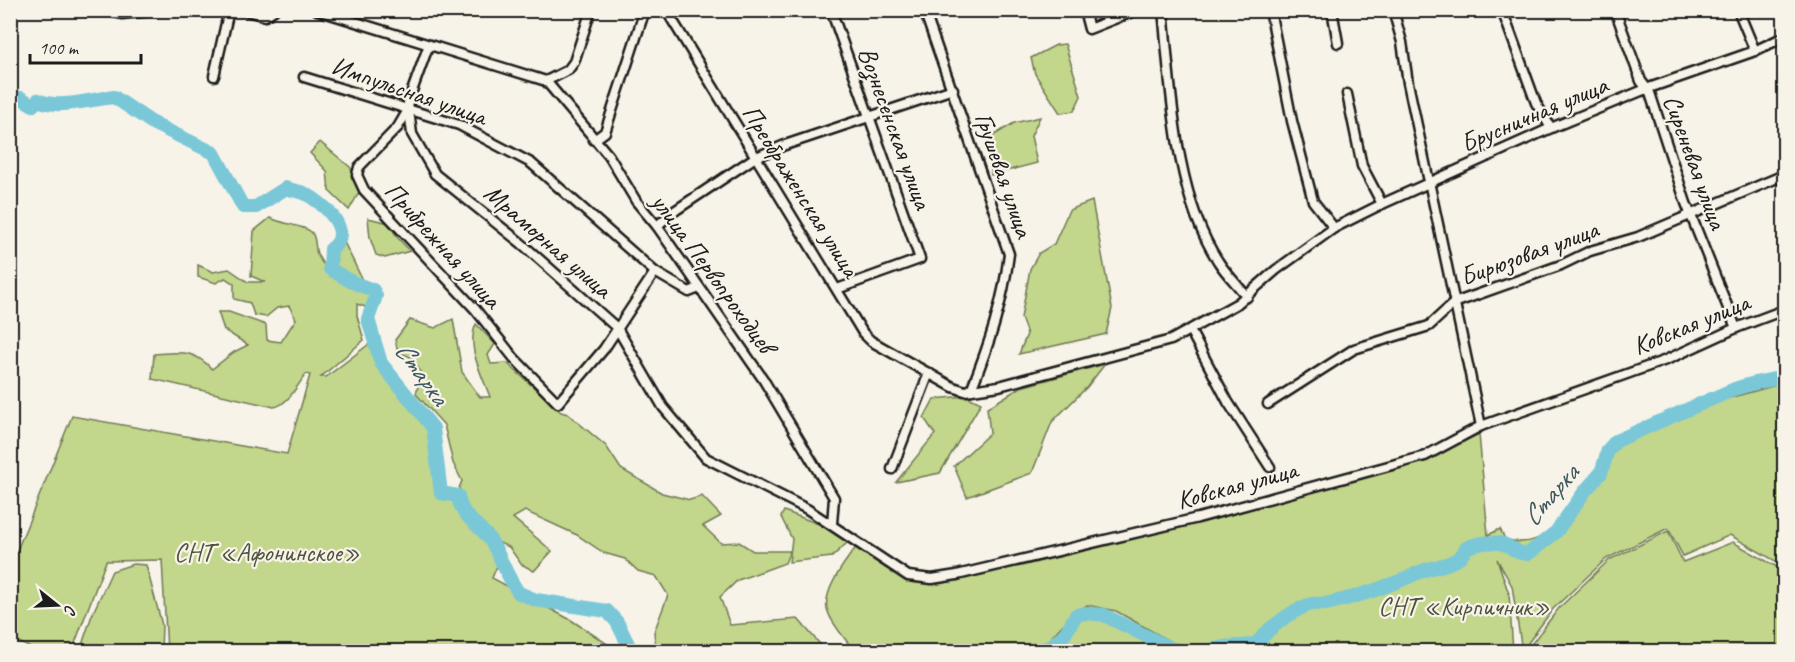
<svg xmlns="http://www.w3.org/2000/svg" width="1795" height="662" font-family="Caveat,sans-serif">
  <style>
    .green { fill: #c2d68c; stroke: #6f7954; stroke-width: 1.5; fill-rule: evenodd }
    .lines { fill: none; stroke-linecap: round; stroke-linejoin: round }
    .river { stroke: #7ac7d8; stroke-width: 14 }
    .minor-casing { stroke: #1c1c1c; stroke-width: 13 }
    .minor { stroke: #f7f3e8; stroke-width: 8 }
    .labels { text-anchor: middle; dominant-baseline: central; stroke-width: 4.5; stroke-linejoin: round; paint-order: stroke }
    .street-label { font-size: 26px; fill: #1c1c1c; stroke: #f7f3e8 }
    .park-label { font-size: 26px; fill: #4e543e; stroke: #f7f3e8 }
    .water-label { font-size: 27px; font-style: italic; fill: #3d585e; stroke: #f7f3e8 }
  </style>
  <rect width="100%" height="100%" fill="#f7f3e8"/>
  <filter id="ink" filterUnits="userSpaceOnUse"><feTurbulence type="fractalNoise" baseFrequency=".0167" numOctaves="2"/><feDisplacementMap in="SourceGraphic" scale="12" xChannelSelector="R" yChannelSelector="G"/><feConvolveMatrix kernelMatrix="1 2 1 2 8 2 1 2 1" color-interpolation-filters="sRGB"/></filter>
  <g filter="url(#ink)">
    <!-- green -->
    <g class="green">
      <polygon points="1065,44 1081,96 1074,111 1060,113 1035,74 1031,58 1056,45"/>
      <polygon points="1040,117 1031,136 1037,163 991,175 991,137 1014,123"/>
      <polygon points="320,142 350,167 361,189 349,210 329,191 327,171 310,153"/>
      <polygon points="1092,201 1112,308 1106,334 1019,354 1027,334 1021,318 1030,269 1039,253 1054,244 1069,210"/>
      <path d="M270 218C282 224 307 226 312 233 317 240 314 249 318 256 327 274 347 285 366 287L375 296 371 309 357 304V316L364 340 321 377H326L373 341 377 364 394 383 397 384 433 428 441 493 458 496C461 518 480 524 491 542 495 547 497 554 500 559L492 578 571 620 618 651H167L162 560 106 561 72 651H36L11 638 16 619 11 617V565L72 416 287 454 310 375 306 374C298 384 288 405 274 407L152 379 154 354C181 352 193 349 212 369L234 352 248 345 224 330 218 312H229L266 325 267 340 281 342 296 319 289 306 277 308 266 317 254 315 250 303 234 299V284L225 278 216 283 198 277V265L213 272 229 269 248 282H265L251 276 254 231Z"/>
      <polygon points="368,218 389,223 397,237 410,251 385,258 376,255 370,238"/>
      <polygon points="344,242 361,277 361,282 352,281 331,269 333,249"/>
      <path d="M453 319 462 372 480 397H490C482 375 466 347 476 324L495 344 488 355 491 364 507 363 561 412 568 414 606 446 621 469 662 493 690 500 702 496 721 516 703 526 721 543 739 542 753 551H790L785 563 738 580 720 597 730 625 798 619 826 651H656L654 632 668 595 656 576 638 571 625 559 604 553 577 535 525 511 513 518 552 551 534 571 521 564 509 547 497 542 477 518H471L459 488 462 481 453 463 444 425 416 394 421 374 413 358 398 352 395 340 410 320 435 328Z"/>
      <polygon points="1105,364 1087,387 1052,422 1032,473 967,497 954,466 990,433 987,408 1021,387"/>
      <path d="M1784 383V566L1730 535 1683 556 1668 528 1606 559 1553 609 1522 651 1512 586 1497 559 1509 594 1513 651H1207L1220 645 1255 643 1267 631 1255 641 1221 643 1205 651H1194L1180 647 1116 611 1087 605 1069 618 1038 651H854C846 639 833 626 828 612 820 594 846 560 857 546L906 578 933 583 1424 460 1479 434 1488 535 1500 529 1505 539C1545 553 1564 515 1583 486L1591 487C1607 470 1604 457 1618 443L1700 406ZM1446 563 1409 579 1388 583 1368 593 1327 604H1313L1289 615 1273 627 1287 614 1313 602 1327 603 1368 592 1388 582Z"/>
      <polygon points="966,396 981,403 940,473 896,482 935,434 924,418 934,399"/>
      <polygon points="784,511 832,529 848,542 832,557 789,562 792,539 781,517"/>
      <polygon points="1668,531 1683,562 1733,542 1784,571 1784,651 1526,651 1559,608 1609,560"/>
      <polygon points="133,564 146,565 162,625 161,651 80,651 92,615 112,571"/>
      <polygon points="1086,613 1104,615 1172,649 1189,651 1051,651 1054,647 1048,645 1065,634 1076,615"/>
    </g>
    <g class="lines">
      <!-- river -->
      <g class="river">
        <path d="M10 97 21 98 33 105 38 100C58 110 91 99 114 97L154 124 214 153 243 207H256L286 188C291 190 298 191 304 193 323 202 356 232 331 249L330 269 352 282 373 290 376 296 368 319 381 363 433 428 441 493 458 496C461 519 481 524 492 543 502 559 507 578 519 593L536 600 607 611 617 622 632 652"/>
        <polyline points="1042,652 1065,634 1076,615 1086,613 1104,615 1172,649 1189,652"/>
        <path d="M1207 652C1225 643 1243 649 1256 643 1261 640 1265 634 1269 630 1281 620 1296 608 1312 604 1318 603 1324 605 1330 603 1361 596 1392 585 1420 572 1435 565 1459 566 1466 548 1476 543 1495 540 1506 545 1515 549 1517 554 1528 554L1556 532 1585 491 1601 473 1608 450 1616 441C1654 424 1693 407 1730 391 1747 383 1767 381 1784 377"/>
      </g>
      <!-- minor casing -->
      <g class="minor-casing">
        <g id="minor">
          <polyline points="104,10 122,14 163,10"/>
          <polyline points="243,10 265,16 274,10"/>
          <polyline points="317,10 546,81 568,70 574,62 591,10"/>
          <polyline points="658,10 668,13 863,333 871,341 953,387 965,391 999,386 1171,340 1238,303 1276,270 1334,228 1382,204 1551,128 1646,89 1752,52 1784,37"/>
          <polyline points="831,10 920,259 837,289"/>
          <path d="M924 10 1009 254C1003 303 989 345 971 390"/>
          <polyline points="1084,10 1089,29 1137,10"/>
          <path d="M1163 10C1171 88 1174 194 1218 261 1226 274 1238 285 1247 297"/>
          <polyline points="1270,10 1292,121 1313,201 1334,228"/>
          <polyline points="1332,10 1338,43"/>
          <polyline points="1393,10 1402,42 1408,83 1481,426"/>
          <polyline points="1502,10 1536,103 1551,128"/>
          <polyline points="1615,10 1641,81 1650,93 1686,203 1736,328"/>
          <polyline points="1738,10 1755,51"/>
          <polyline points="428,47 408,102 412,134 435,174 521,243 617,328 663,407 706,458 807,509 908,576 932,579 957,575 1198,518 1425,456 1481,426 1666,360 1736,328 1784,310"/>
          <polyline points="214,76 229,10"/>
          <polyline points="304,77 459,125 531,163 655,272 689,292 699,288"/>
          <polyline points="546,81 609,156 636,201 657,226 763,379 834,498 832,524"/>
          <polyline points="1347,94 1362,166 1382,204"/>
          <polyline points="408,110 398,127 359,167 357,175 364,190 475,309 514,358 558,403 604,349 655,272"/>
          <polyline points="594,140 605,132 645,10"/>
          <polyline points="657,226 673,212 754,158 785,145 953,89"/>
          <polyline points="1191,332 1228,402 1270,467"/>
          <polyline points="1268,404 1354,349 1429,326 1454,303 1561,265 1590,251 1638,237 1784,175"/>
          <polyline points="892,469 929,373"/>
        </g>
      </g>
      <!-- minor -->
      <use href="#minor" class="minor"/>
    </g>
  </g>
  <g class="labels">
    <!-- street labels -->
    <g class="street-label">
      <text transform="translate(409 91) rotate(19)">Импульсная улица</text>
      <text transform="translate(1534 114) rotate(-23)">Брусничная улица</text>
      <text transform="translate(895 128) rotate(70)">Вознесенская улица</text>
      <text transform="translate(1695 162) rotate(70)">Сиреневая улица</text>
      <text transform="translate(1004 175) rotate(71)">Грушевая улица</text>
      <text transform="translate(801 191) rotate(58)">Преображенская улица</text>
      <text transform="translate(548 241) rotate(41)">Мраморная улица</text>
      <text transform="translate(443 245) rotate(48)">Прибрежная улица</text>
      <text transform="translate(1529 253) rotate(-20)">Бирюзовая улица</text>
      <text transform="translate(713 273) rotate(54)">улица Первопроходцев</text>
      <text transform="translate(1691 324) rotate(-22)">Ковская улица</text>
      <text transform="translate(1237 485) rotate(-15)">Ковская улица</text>
    </g>
    <!-- park labels -->
    <g class="park-label">
      <text x="267" y="552">СНТ «Афонинское»</text>
      <text x="1464" y="606">СНТ «Кирпичник»</text>
    </g>
    <!-- water labels -->
    <g class="water-label">
      <text transform="translate(422 373) rotate(54)">Старка</text>
      <text transform="translate(1550 495) rotate(-49)">Старка</text>
    </g>
  </g>
  <!-- margin -->
  <rect width="1795" height="662" fill="none" stroke="#f7f3e8" stroke-width="36"/>
  <rect x="18" y="18" width="1759" height="626" fill="none" stroke="#1c1c1c" stroke-width="2" filter="url(#ink)"/>
  <!-- north arrow -->
  <g transform="translate(57 605) rotate(108)" stroke="#f7f3e8" stroke-width="4.5" paint-order="stroke">
  <path d="M0-4.5L10 22L0 15L-10 22Z" fill="#1c1c1c"/>
  <text y="-9" font-size="16" font-weight="bold" text-anchor="middle" fill="#1c1c1c">С</text>
  </g>
  <!-- scale -->
  <path d="M30 54v9h111v-9" fill="none" stroke="#1c1c1c" stroke-width="3"/>
  <text x="39" y="54" font-size="18" fill="#1c1c1c" stroke="#f7f3e8" stroke-width="4.5" paint-order="stroke">100 m</text>
</svg>
